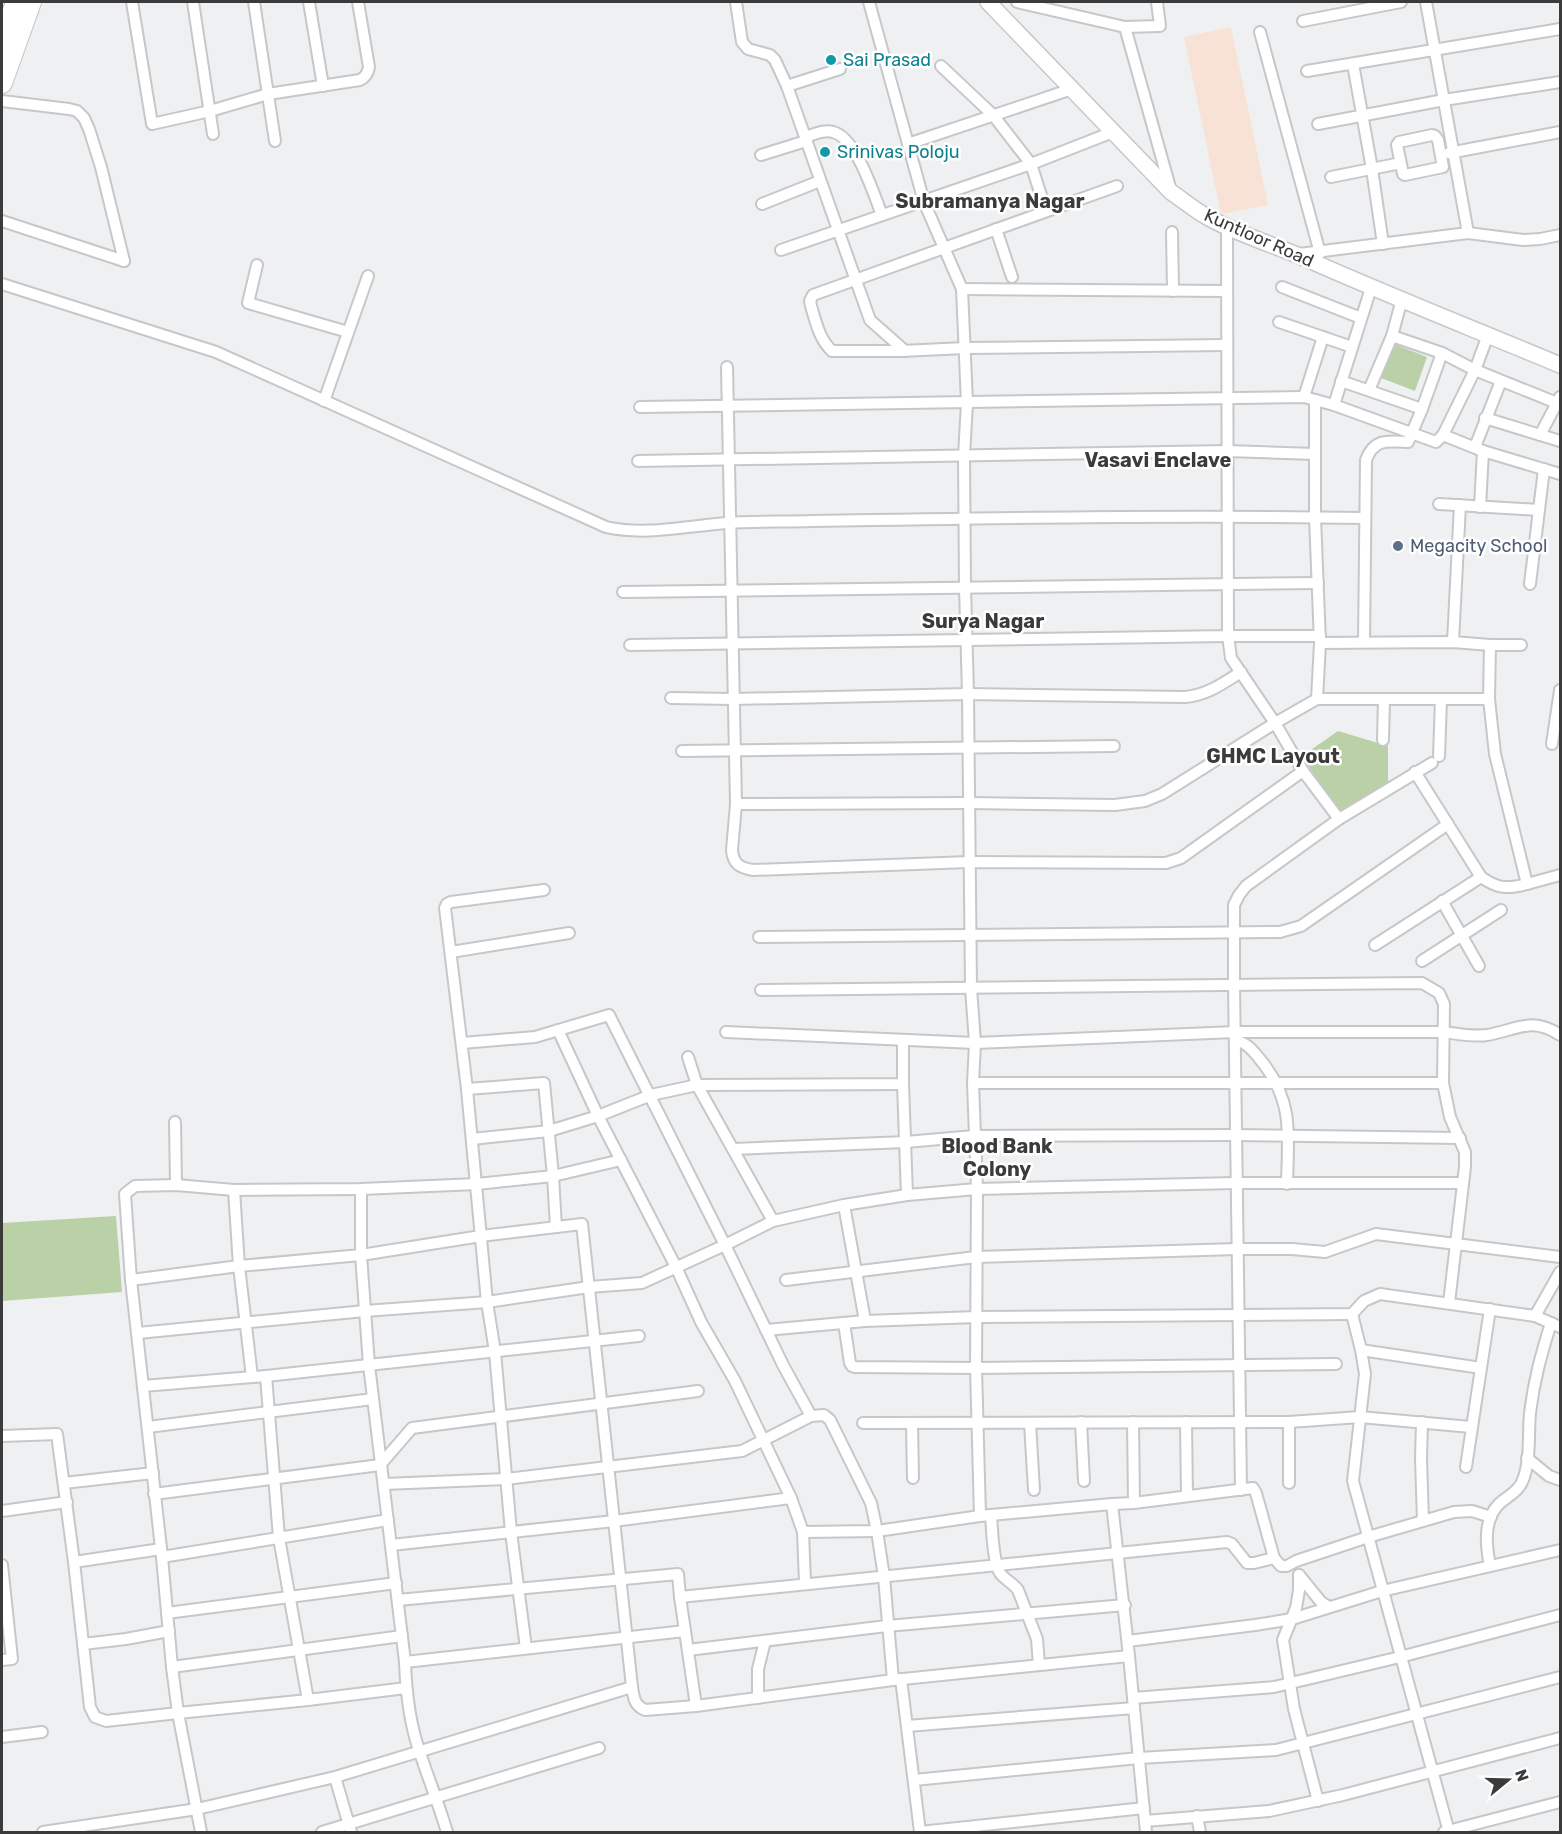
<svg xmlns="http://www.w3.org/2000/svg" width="1562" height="1834" font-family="Rubik,sans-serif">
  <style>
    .commercial { fill: #f8e1d5 }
    .green { fill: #bad1a7 }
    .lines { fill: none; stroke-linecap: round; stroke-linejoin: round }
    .street-casing { stroke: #c6c7c9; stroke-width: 14 }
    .secondary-casing { stroke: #c6c7c9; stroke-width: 18 }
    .highway-casing { stroke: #c6c7c9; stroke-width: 22 }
    .street { stroke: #fff; stroke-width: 10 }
    .secondary { stroke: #fff; stroke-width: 15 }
    .highway { stroke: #fff; stroke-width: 20 }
    .culture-dot { fill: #0f9aa8; stroke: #fff; stroke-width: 2 }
    .service-dot { fill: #5c6f8a; stroke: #fff; stroke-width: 2 }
    .labels { text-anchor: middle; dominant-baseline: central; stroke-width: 5; stroke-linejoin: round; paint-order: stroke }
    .culture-label { font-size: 18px; fill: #0d838f; stroke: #fff; text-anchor: start }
    .street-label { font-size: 18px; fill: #3b3b3c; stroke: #fff }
    .service-label { font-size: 18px; fill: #4e5e75; stroke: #fff; text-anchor: start }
    .neighbourhood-label { font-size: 20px; font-weight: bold; fill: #3b3b3c; stroke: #fff }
  </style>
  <rect width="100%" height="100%" fill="#eff0f2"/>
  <!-- commercial -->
  <polygon class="commercial" points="1231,27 1268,205 1221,214 1184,37"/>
  <!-- green -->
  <g class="green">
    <polygon points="1394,344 1427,357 1415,391 1381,378"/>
    <polygon points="1338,731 1388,746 1388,789 1340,814 1302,756"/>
    <polygon points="116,1216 122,1292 2,1301 2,1223"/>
  </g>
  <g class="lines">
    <!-- street casing -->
    <g class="street-casing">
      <g id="street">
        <path d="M132 2 152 124 210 111 268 94 360 80C366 77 368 73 369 67L358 2"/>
        <polyline points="193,2 213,134"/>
        <polyline points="254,2 275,141"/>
        <polyline points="309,2 323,86"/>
        <polyline points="736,2 742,42 748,49 770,55 775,60 787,86 870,320 905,351"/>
        <polyline points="869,2 924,202 962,289 967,403 964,456 965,587 968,694 971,988 975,1043 973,1083 977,1189 976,1368 980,1516"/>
        <polyline points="1017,2 1125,27 1160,26 1157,2"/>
        <polyline points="1426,2 1468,233"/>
        <polyline points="1303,21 1401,2"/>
        <polyline points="1125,27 1171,191"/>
        <polyline points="1260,32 1320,253"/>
        <polyline points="1353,64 1372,169 1383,244"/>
        <polyline points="941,66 993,115 1031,164 1046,211"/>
        <polyline points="1307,71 1560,29"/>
        <polyline points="787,86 840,69"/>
        <polyline points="2,101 69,109 77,111 84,118 89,129 101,167 124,261"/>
        <polyline points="1318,124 1444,100 1560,82"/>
        <polygon points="1432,135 1435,136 1438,140 1443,167 1405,175 1403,174 1397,145 1399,142"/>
        <path d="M805 137C813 135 824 129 833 132 856 137 874 195 882 215"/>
        <polyline points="908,144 1072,89"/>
        <polyline points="1449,153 1560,132"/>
        <polyline points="761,155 806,141"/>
        <polyline points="1331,177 1396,164"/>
        <path d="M1117 186 813 295 810 301 811 306C816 322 819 339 832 351H901L965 348 1226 345"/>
        <polyline points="762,204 820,181"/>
        <polyline points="2,221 124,261"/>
        <polyline points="996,229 1012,277"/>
        <polyline points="1172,232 1173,291"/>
        <polyline points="781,250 1031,164 1113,132"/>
        <polyline points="1299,254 1468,233 1523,240 1540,239 1560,235"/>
        <polyline points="257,265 248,303 348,332"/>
        <path d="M2 284 216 352 606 527C645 536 687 526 727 523 756 521 785 522 813 521 997 518 1181 515 1365 518"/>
        <polyline points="1282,287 1361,318"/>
        <polyline points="962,289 1226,291"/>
        <polyline points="1279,322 1352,347"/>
        <polyline points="1392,336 1442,353 1475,370 1557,403"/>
        <path d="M727 367 736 804 732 850C733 864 740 868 753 870L969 862 1166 863 1181 858 1303 771"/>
        <polyline points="1341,381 1422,409"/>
        <polyline points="1369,390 1392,336 1402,299"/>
        <polyline points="1304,397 1323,337"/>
        <polyline points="1315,400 1315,517 1320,643 1453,642 1490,645 1489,699 1495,754 1527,884 1560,875"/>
        <polyline points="324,401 368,276"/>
        <polyline points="1334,405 1371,288"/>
        <polyline points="640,407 1304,397 1334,405 1436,442 1443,435 1475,370 1488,335"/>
        <polyline points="1485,418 1560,441"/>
        <polyline points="1443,435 1483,451 1560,474"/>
        <polyline points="1540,435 1560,397"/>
        <polyline points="1475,447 1501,381"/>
        <polyline points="638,461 1228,451 1315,454"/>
        <polyline points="1439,504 1539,510"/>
        <polyline points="1480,507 1483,451"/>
        <polyline points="1530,584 1544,469"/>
        <polyline points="623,592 1318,583"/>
        <polyline points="1320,636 1228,636 1231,658 1275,723 1303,771 1339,819"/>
        <path d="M1364 642 1366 460C1374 438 1388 441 1408 442L1422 409 1442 353"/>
        <polyline points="1453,642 1460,505"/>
        <polyline points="1320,643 1317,699 1489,699"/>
        <polyline points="630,645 1228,636 1227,227"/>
        <polyline points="1490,645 1521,645"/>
        <path d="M671 698 734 699 968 694 1185 697C1207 695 1222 684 1241 672"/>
        <polyline points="1383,740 1384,700"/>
        <polyline points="1552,744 1560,690"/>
        <polyline points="682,751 1114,746"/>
        <polyline points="1439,756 1441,700"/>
        <path d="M1415 772 1481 877C1498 889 1507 889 1527 884"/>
        <polyline points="736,804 968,803 1115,805 1145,801 1162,794 1275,723 1317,699"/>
        <polyline points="1442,901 1479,966"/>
        <polyline points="759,937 1280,932 1301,926 1448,824"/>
        <polyline points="1375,945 1481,877"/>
        <polyline points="451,952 569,933"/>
        <polyline points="1422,961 1501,910"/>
        <polyline points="761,990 1422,983 1439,993 1444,1004 1443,1083 973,1083"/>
        <path d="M726 1032 975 1043 1235 1032H1444C1458 1034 1473 1037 1487 1035 1517 1030 1531 1016 1560 1035"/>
        <path d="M1235 1040C1248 1043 1254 1052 1263 1063 1294 1103 1288 1136 1287 1184"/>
        <polyline points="462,1043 535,1037 609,1015 725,1245 773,1221 844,1205 907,1195 977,1189 1236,1183 1463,1183"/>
        <polyline points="688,1057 697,1085 773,1221"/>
        <polyline points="1443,1083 1450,1117 1465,1152 1465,1167 1449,1303"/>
        <polyline points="903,1084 907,1195"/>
        <polyline points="467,1089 544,1083 553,1176 556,1227"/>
        <polyline points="175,1122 176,1185"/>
        <polyline points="472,1139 549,1131 598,1116 558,1030"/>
        <polyline points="734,1149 906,1142 974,1136 1236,1135 1460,1138"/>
        <path d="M361 1189V1255L369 1365 405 1662C406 1692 410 1725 420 1753 429 1780 439 1805 447 1832"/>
        <polyline points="234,1190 239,1266 252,1377"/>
        <polyline points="844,1205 865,1321"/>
        <path d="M131 1280 239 1266 361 1255 481 1236 582 1224 632 1687C634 1698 634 1705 645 1710L696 1706 893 1680 1129 1656 1146 1832"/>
        <polyline points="786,1280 976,1257 1237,1249 1292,1249 1325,1252 1376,1234 1560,1257"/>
        <polyline points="1352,1314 1361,1350 1365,1374 1353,1481 1449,1832"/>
        <polyline points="1535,1316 1560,1272"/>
        <polyline points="844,1323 850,1363 852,1366 855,1367 976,1368 1336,1364"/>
        <polyline points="766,1330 865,1321 977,1317 1352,1314 1364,1301 1380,1294 1535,1316 1560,1327"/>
        <polyline points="138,1333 365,1311 487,1302 589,1287 642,1283 725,1245 783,1365 811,1416 742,1451 506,1479 384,1484"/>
        <polyline points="1361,1350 1481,1368 1490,1309"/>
        <polyline points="143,1386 266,1376 639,1336"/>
        <polyline points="811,1416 824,1415 830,1420 871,1503 877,1531 884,1577 893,1680"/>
        <polyline points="1081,1422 1084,1481"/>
        <polyline points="1133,1422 1134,1503"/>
        <polyline points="1186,1422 1187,1496"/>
        <polyline points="1289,1422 1289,1483"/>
        <polyline points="1422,1422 1421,1459 1423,1521"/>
        <polyline points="863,1423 1289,1422 1360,1417 1471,1427"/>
        <polyline points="912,1423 913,1478"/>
        <polyline points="1030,1423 1034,1490"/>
        <polyline points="148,1427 373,1399"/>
        <polyline points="2,1436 57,1434 74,1562 161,1549"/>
        <polyline points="1527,1458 1549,1476 1560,1480"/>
        <polyline points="1466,1467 1481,1368"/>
        <polyline points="64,1483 153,1473"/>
        <polyline points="1241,1490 1234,985 1234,905 1239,895 1246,886 1339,819 1432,763"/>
        <polyline points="154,1494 380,1465 412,1428 698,1391"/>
        <polyline points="1112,1504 1134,1503 1253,1488 1256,1493 1274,1558 1281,1566 1287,1566 1296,1561 1368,1537 1454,1512 1472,1511 1491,1517"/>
        <polyline points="2,1511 67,1502"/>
        <path d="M991 1515C992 1528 993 1563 1000 1573 1005 1580 1013 1583 1018 1590L1037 1639 1039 1665"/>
        <polyline points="388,1520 162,1557 131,1280 125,1194 135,1186 176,1185 234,1190 361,1189 477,1184 553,1176 621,1160"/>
        <polyline points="803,1532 877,1531 980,1516 1112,1504 1129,1656"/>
        <polyline points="391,1545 614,1521 791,1498"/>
        <polyline points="74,1562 90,1707 95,1717 106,1721 178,1713 172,1667 162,1557"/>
        <polyline points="2,1565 12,1659 2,1660"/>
        <path d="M1490 1566C1486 1546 1483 1520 1499 1504 1506 1497 1518 1492 1522 1482 1531 1463 1528 1434 1530 1413 1534 1380 1541 1355 1551 1323"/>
        <polyline points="1299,1575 1299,1590 1296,1608 1283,1640 1294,1709 1318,1801"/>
        <polyline points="1299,1575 1321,1602 1329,1607"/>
        <polyline points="805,1583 803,1532 791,1498 735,1381 701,1322 676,1267 598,1116 651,1095 697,1085 903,1084 903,1041"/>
        <polyline points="680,1597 1227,1542 1232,1544 1247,1563 1254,1563 1274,1558"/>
        <polyline points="398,1600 678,1574 680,1597 696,1706"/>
        <polyline points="167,1613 396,1583"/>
        <polyline points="1128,1641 1255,1625 1292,1619 1382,1591 1560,1550"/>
        <polyline points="83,1644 126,1639 169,1631"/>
        <polyline points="526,1648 511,1532 495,1352 487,1302 467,1089 445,908 447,904 451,902 544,890"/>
        <polyline points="688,1650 887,1626 1125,1605"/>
        <polyline points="405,1662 685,1631"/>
        <polyline points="172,1667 402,1636"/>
        <polyline points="901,1679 920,1832"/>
        <polyline points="758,1698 758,1669 765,1641"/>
        <polyline points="1133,1698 1274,1687 1400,1657 1560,1615"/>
        <polyline points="308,1700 406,1688"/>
        <polyline points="907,1726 1134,1708"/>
        <polyline points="2,1737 42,1732"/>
        <polyline points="335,1777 351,1832"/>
        <polyline points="914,1780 1139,1758 1276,1750 1560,1677"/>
        <polyline points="1197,1816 1200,1832"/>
        <polyline points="1145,1821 1269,1811 1343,1795 1560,1738"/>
        <polyline points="43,1832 197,1809 335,1777 632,1687"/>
        <polyline points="201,1832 178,1713 308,1700 279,1538 266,1376"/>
        <polyline points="322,1832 599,1748"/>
        <polyline points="920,1832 1144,1808"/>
        <polyline points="1444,1832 1560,1802"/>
      </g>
    </g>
    <!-- secondary casing -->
    <g class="secondary-casing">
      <path id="secondary" d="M988 2 1171 192C1184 201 1196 211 1209 218 1238 234 1271 244 1302 257 1387 295 1474 329 1560 365"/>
    </g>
    <!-- highway casing -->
    <g class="highway-casing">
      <g id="highway">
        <polyline points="2,43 16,2"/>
        <polyline points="2,83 31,2"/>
      </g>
    </g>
    <!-- street -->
    <use href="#street" class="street"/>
    <!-- secondary -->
    <use href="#secondary" class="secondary"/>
    <!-- highway -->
    <use href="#highway" class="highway"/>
  </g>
  <!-- markers -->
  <g class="culture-dot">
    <circle cx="831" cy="60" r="6"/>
    <circle cx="825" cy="152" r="6"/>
  </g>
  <circle class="service-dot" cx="1398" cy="546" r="6"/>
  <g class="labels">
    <!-- culture labels -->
    <g class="culture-label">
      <text x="843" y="60">Sai Prasad</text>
      <text x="837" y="152">Srinivas Poloju</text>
    </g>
    <!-- street labels -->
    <g class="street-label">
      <text transform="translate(1259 238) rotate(24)">Kuntloor Road</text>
    </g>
    <!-- service labels -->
    <g class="service-label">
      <text x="1410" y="546">Megacity School</text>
    </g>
    <!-- neighbourhood labels -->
    <g class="neighbourhood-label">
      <text x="990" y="201">Subramanya Nagar</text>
      <text x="1158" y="460">Vasavi Enclave</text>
      <text x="983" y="621">Surya Nagar</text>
      <text x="1273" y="756">GHMC Layout</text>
      <text x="997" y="1146">Blood Bank<tspan x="997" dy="23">Colony</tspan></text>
    </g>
  </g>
  <!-- border -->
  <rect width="1562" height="1834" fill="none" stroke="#3b3b3c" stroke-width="6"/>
  <!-- north arrow -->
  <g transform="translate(1508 1780) rotate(71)" stroke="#ffffff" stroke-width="4.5" paint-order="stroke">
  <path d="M0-4.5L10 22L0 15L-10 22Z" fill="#3b3b3c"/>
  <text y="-9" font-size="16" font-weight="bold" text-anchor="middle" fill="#3b3b3c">N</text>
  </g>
</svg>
